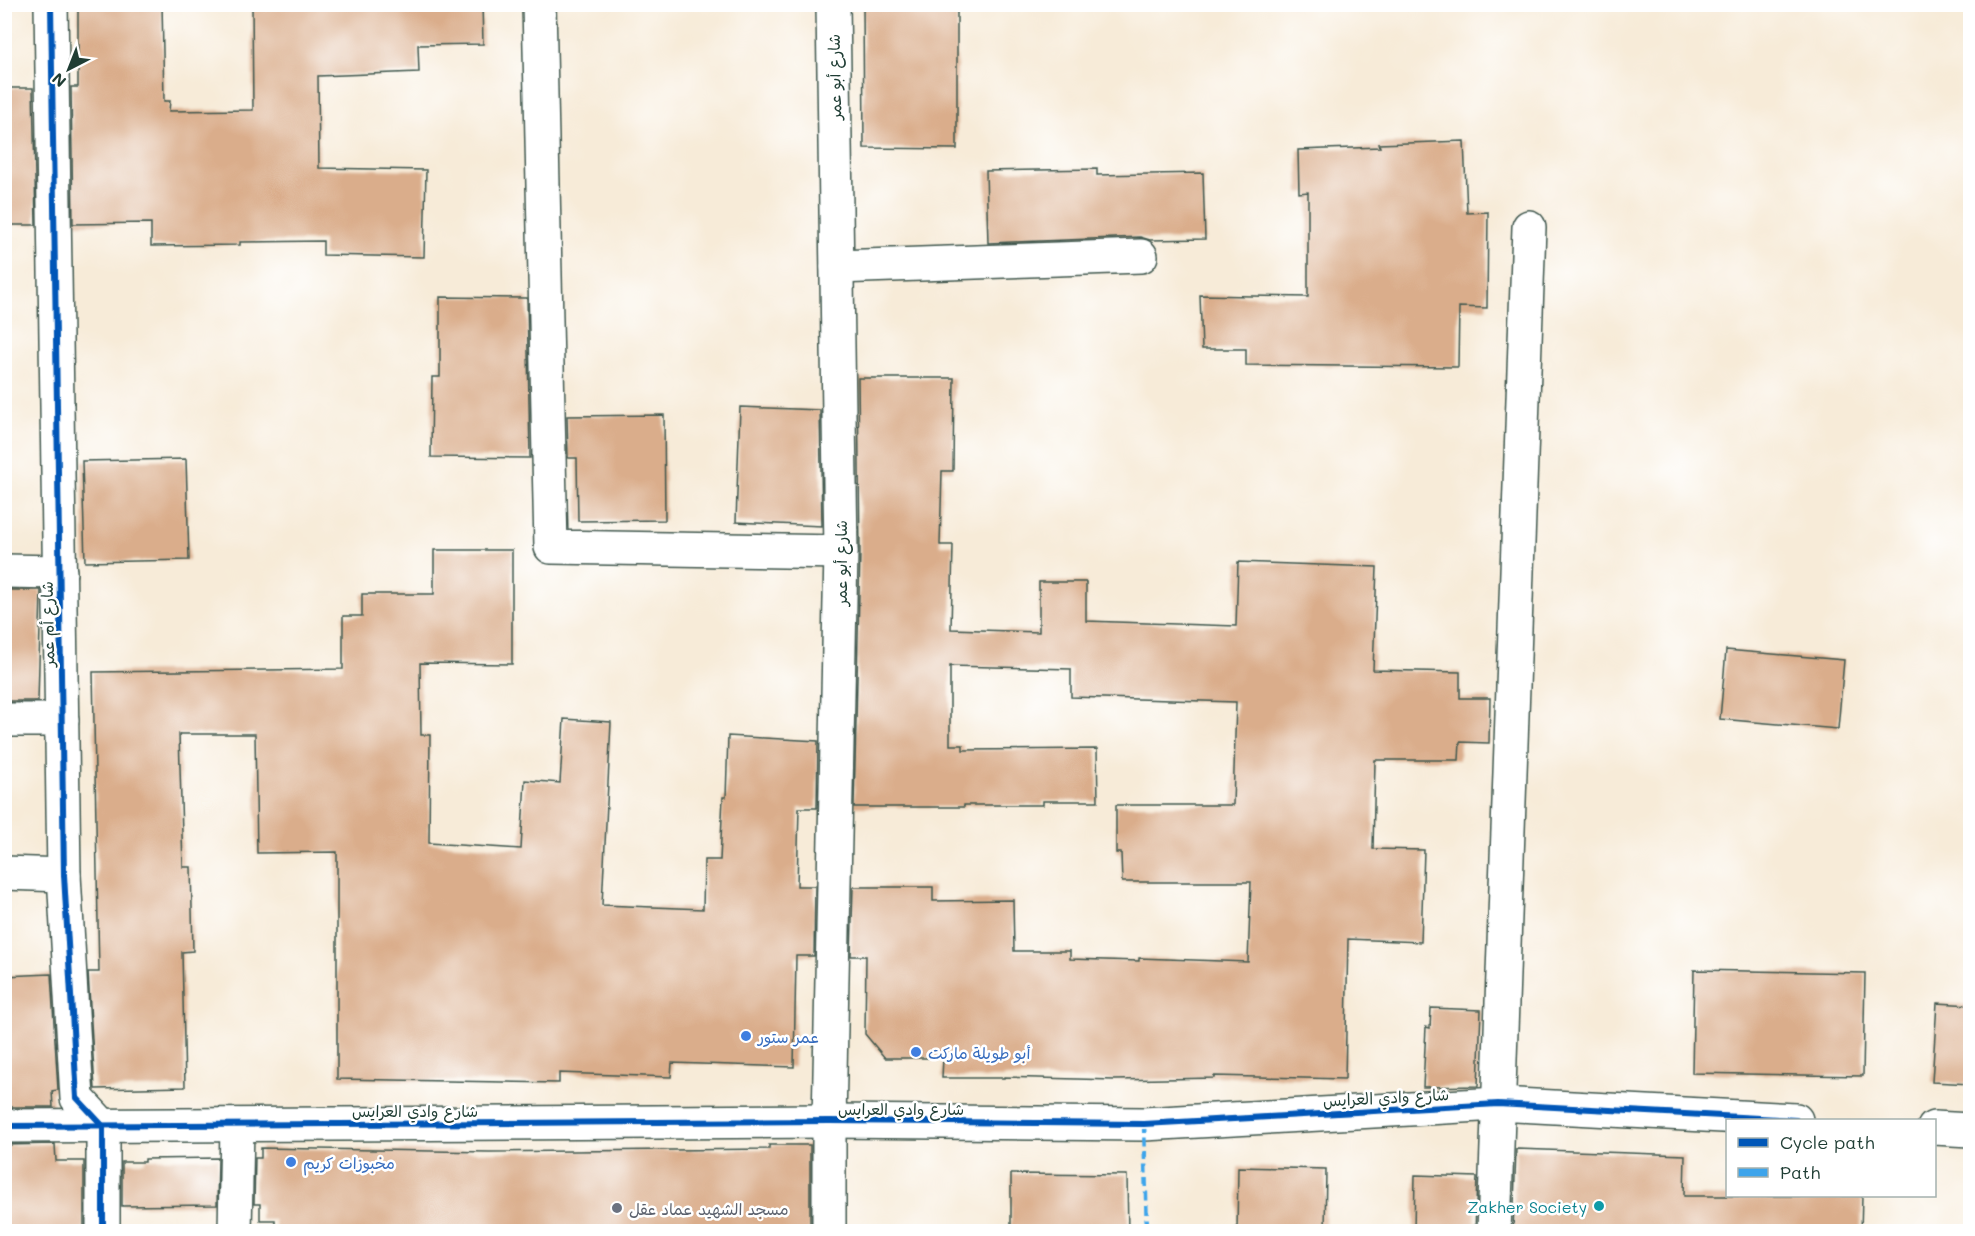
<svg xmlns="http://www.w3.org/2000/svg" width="1975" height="1236" font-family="Mali,'Playpen Sans Arabic',sans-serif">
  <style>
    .building { fill: #daad8b }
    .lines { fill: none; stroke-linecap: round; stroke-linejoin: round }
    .minor-casing { stroke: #3f574d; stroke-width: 36 }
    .minor { stroke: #fff; stroke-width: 33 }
    .quiet { stroke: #3da4eb; stroke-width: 4.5; stroke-dasharray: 9 4.5; stroke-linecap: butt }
    .cycleway-casing { stroke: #fff; stroke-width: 10 }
    .cycleway { stroke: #0057b8; stroke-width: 6 }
    .shop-dot { fill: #3f7fe0; stroke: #fff; stroke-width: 2 }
    .culture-dot { fill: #0f9aa8; stroke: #fff; stroke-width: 2 }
    .worship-dot { fill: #6b7280; stroke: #fff; stroke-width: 2 }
    .labels { text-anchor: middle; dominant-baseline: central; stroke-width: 5; stroke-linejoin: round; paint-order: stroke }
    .street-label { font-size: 16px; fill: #1f3d34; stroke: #fff }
    .shop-label { font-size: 16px; fill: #366cbe; stroke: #fff; text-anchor: start }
    .culture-label { font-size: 16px; fill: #0d838f; stroke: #fff; text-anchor: end }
    .worship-label { font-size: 16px; fill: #5b616d; stroke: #fff; text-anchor: start }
  </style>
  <rect width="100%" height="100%" fill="#fff"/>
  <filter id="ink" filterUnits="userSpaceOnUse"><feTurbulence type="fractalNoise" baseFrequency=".0167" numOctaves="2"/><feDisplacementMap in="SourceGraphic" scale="12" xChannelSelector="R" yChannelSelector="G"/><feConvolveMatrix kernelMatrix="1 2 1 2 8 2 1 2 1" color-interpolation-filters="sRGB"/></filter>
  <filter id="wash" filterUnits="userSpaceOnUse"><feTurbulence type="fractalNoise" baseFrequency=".008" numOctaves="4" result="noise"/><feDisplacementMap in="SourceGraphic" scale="24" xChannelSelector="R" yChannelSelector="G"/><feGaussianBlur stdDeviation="1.35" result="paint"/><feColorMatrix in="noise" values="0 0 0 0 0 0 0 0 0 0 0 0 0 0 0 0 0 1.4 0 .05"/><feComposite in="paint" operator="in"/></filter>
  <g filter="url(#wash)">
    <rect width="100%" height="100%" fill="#f7ebd8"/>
    <g id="blocks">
      <!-- building -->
      <g class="building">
        <polygon points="78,4 162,4 164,101 170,101 169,111 253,110 252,4 482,4 483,44 418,45 419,72 318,76 319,168 426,170 424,257 323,255 323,241 240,242 240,245 151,246 151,223 73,224 71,87 78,87"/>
        <polygon points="863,4 957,4 957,149 864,148"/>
        <polygon points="4,88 33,88 36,225 4,225"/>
        <polygon points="1464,141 1467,213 1488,212 1487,308 1459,307 1458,367 1246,365 1246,349 1202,349 1200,295 1308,297 1308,192 1299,193 1298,150 1380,147 1379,144"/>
        <polygon points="1097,169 1097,175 1203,173 1205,239 1150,240 1140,237 988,243 986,171"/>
        <polygon points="440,297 527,298 530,458 431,457 432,377 440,377"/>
        <polygon points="858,378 954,378 953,471 942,471 940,545 953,545 951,629 1039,632 1039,582 1086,582 1086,621 1236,626 1238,562 1377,567 1373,670 1460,672 1460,698 1490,698 1489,743 1460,742 1459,760 1375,760 1373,849 1424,850 1421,942 1348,939 1345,1079 1214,1076 1214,1078 1115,1080 1004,1077 1004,1078 942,1078 943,1058 885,1058 865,1034 866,956 851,956 853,887 933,887 933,901 1013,900 1014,951 1070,951 1070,959 1139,961 1139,958 1248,962 1251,882 1122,882 1121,853 1116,853 1116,805 1233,805 1236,702 1071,697 1071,669 950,666 950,745 963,745 963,750 1097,749 1098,801 1043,801 1043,805 964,805 964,807 854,807 860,552"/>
        <polygon points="740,407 820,410 822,526 736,522"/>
        <polygon points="664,415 665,520 578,521 577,458 568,458 567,416"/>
        <polygon points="186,459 189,560 85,562 82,461"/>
        <polygon points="434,550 512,550 512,664 420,663 421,735 430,735 429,843 521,849 525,780 560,783 564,719 611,722 602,905 703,909 704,860 720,860 723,797 726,797 728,736 818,741 817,808 799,808 797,886 815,886 814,956 796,956 794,1067 672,1063 671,1077 559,1073 559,1083 337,1079 337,852 257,853 255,734 179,734 183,867 191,867 193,951 182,952 185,1087 95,1089 88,972 99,972 93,672 343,669 343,616 362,616 362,594 434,594"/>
        <polygon points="4,590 41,590 38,701 4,701"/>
        <polygon points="1726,650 1844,660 1838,729 1720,719"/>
        <polygon points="1694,970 1865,973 1863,1076 1692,1073"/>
        <polygon points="51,974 58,1090 52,1091 53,1107 4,1107 4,976"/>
        <polygon points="1937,1003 1971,1005 1971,1084 1932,1082"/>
        <polygon points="1431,1008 1481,1010 1478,1086 1423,1087 1426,1027 1430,1028"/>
        <polygon points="55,1144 56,1161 84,1161 84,1232 4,1232 4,1145"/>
        <polygon points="769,1145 810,1145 810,1232 275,1232 275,1220 260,1220 260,1204 254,1204 255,1158 261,1158 261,1148 489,1152 769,1149"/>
        <polygon points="1516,1149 1685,1155 1684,1196 1862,1196 1861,1232 1513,1232"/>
        <polygon points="218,1158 217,1205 122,1206 122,1162 145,1162 145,1159"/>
        <polygon points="1238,1167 1326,1169 1325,1232 1237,1232"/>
        <polygon points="1011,1174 1127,1175 1128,1232 1011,1232"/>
        <polygon points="1415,1175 1477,1177 1475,1232 1414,1232"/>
      </g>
    </g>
  </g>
  <g filter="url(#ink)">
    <use href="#blocks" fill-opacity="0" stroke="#3f574d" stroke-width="1.5"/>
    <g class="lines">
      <!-- minor casing -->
      <g class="minor-casing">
        <g id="minor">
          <polyline points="51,4 64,875 77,1098 103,1126 103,1232"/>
          <polyline points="539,4 551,547 841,552"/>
          <polyline points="837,267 1141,256"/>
          <polyline points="4,571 60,572"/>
          <polyline points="4,720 62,720"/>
          <polyline points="4,873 64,875"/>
          <polyline points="4,1126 829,1121 1144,1124 1498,1104 1796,1120"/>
          <polyline points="1934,1128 1970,1130"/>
          <polyline points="235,1232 237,1125"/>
          <polyline points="829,1232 829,1121 841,552 833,4"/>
          <polyline points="1494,1232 1529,227"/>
        </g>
      </g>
      <!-- minor -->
      <use href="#minor" class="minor"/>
      <!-- quiet -->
      <polyline class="quiet" points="1144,1124 1147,1232"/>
      <!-- cycleway casing -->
      <g class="cycleway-casing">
        <g id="cycleway">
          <polyline points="51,4 64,875 77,1098 103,1126 103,1232"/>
          <polyline points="4,1126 829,1121 1144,1124 1498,1104 1796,1120"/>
        </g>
      </g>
      <!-- cycleway -->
      <use href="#cycleway" class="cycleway"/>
    </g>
  </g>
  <!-- markers -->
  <g class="shop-dot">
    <circle cx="746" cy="1036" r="6"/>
    <circle cx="916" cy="1052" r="6"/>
    <circle cx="291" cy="1162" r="6"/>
  </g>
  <circle class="culture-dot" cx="1599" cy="1206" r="6"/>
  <circle class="worship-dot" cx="617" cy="1208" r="6"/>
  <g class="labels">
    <!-- street labels -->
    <g class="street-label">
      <text transform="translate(834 77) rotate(-91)">شارع أبو عمر</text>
      <text transform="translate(840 563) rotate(-90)">شارع أبو عمر</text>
      <text transform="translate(47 624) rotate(-91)">شارع أم عمر</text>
      <text transform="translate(1386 1097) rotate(-3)">شارع وادي العرايس</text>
      <text x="901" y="1108">شارع وادي العرايس</text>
      <text x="415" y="1110">شارع وادي العرايس</text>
    </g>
    <!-- shop labels -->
    <g class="shop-label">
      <text x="758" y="1036">عمر ستور</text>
      <text x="928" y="1052">أبو طويلة ماركت</text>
      <text x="303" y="1162">مخبوزات كريم</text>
    </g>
    <!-- culture labels -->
    <g class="culture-label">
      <text x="1587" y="1206">Zakher Society</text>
    </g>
    <!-- worship labels -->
    <g class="worship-label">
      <text x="629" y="1208">مسجد الشهيد عماد عقل</text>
    </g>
  </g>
  <!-- margin -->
  <rect width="1975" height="1236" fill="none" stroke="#fff" stroke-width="24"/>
  <!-- legend -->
  <rect x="1726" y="1119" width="210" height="78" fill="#ffffff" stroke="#a5b1ae" stroke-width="1.5"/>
  <rect x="1738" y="1138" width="30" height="9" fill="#0057b8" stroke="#a5b1ae" stroke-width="1.5"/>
  <text x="1780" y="1149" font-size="18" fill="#1f3d34">Cycle path</text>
  <rect x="1738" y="1168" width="30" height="9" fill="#3da4eb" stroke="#a5b1ae" stroke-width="1.5"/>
  <text x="1780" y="1179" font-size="18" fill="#1f3d34">Path</text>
  <!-- north arrow -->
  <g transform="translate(69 69) rotate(222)" stroke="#ffffff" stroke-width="4.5" paint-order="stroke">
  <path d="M0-4.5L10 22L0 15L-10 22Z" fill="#1f3d34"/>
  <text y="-9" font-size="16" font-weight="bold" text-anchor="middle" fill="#1f3d34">N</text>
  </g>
</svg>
